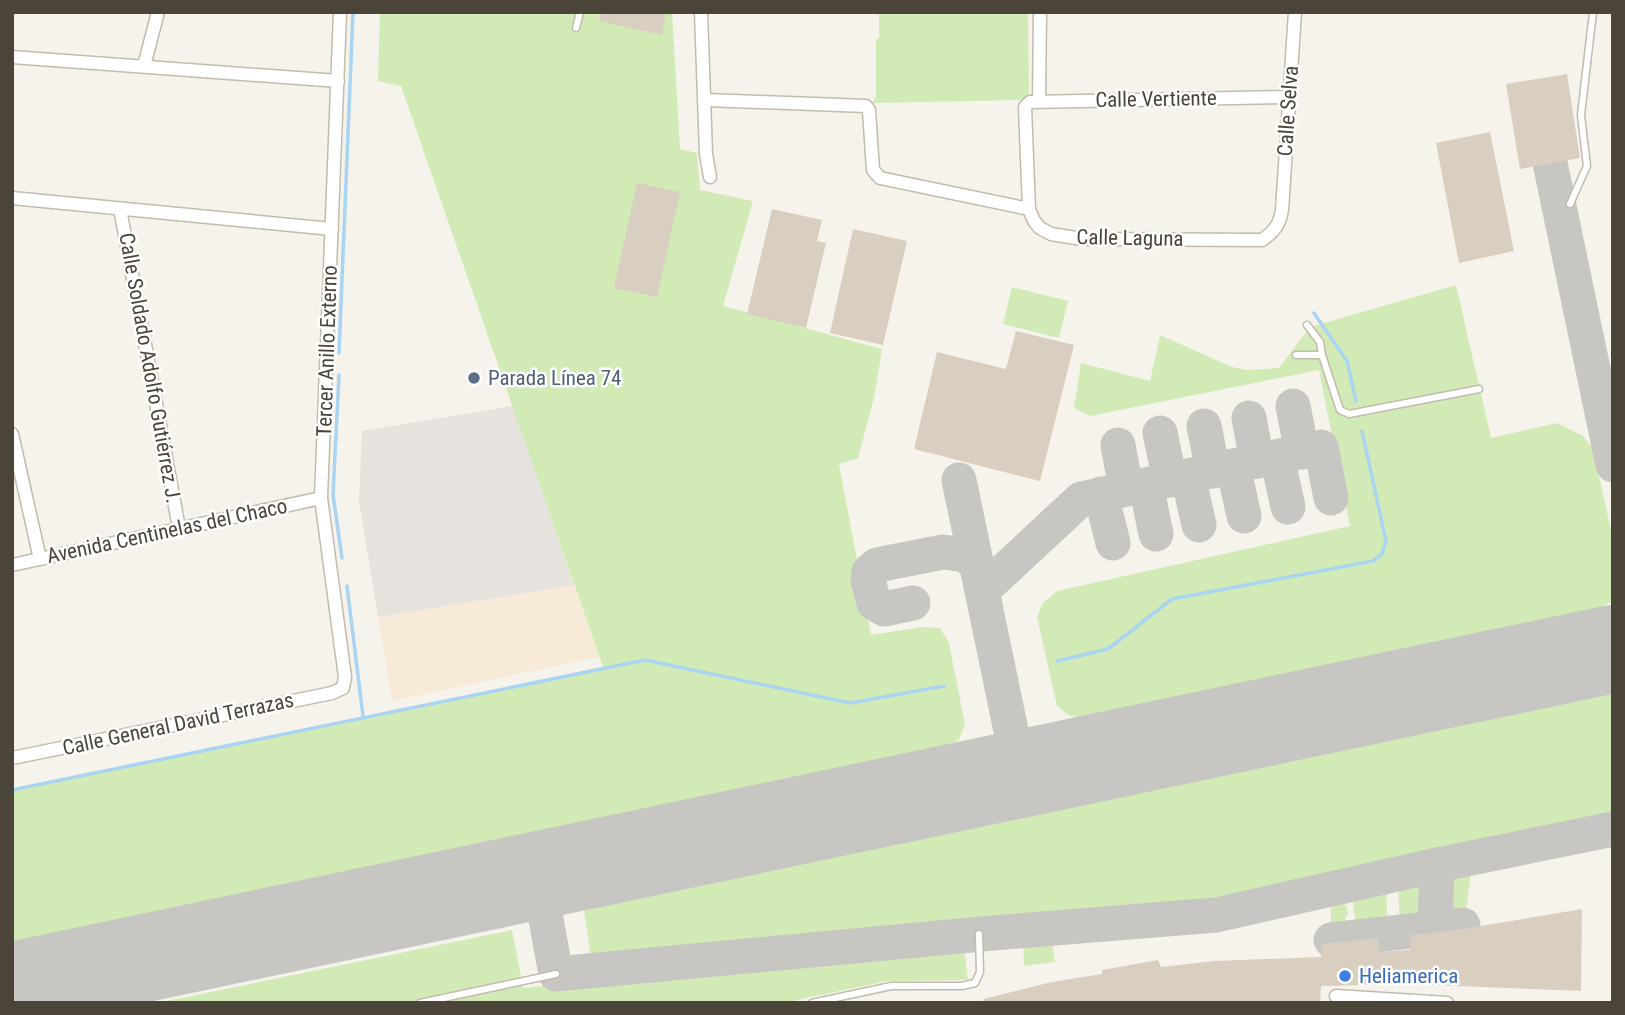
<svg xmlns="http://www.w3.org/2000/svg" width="1625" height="1015" font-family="'Roboto Condensed',sans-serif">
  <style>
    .commercial { fill: #f7ead8 }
    .industrial { fill: #e6e2dd }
    .green { fill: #d2eab5 }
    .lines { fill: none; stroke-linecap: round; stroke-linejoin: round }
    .stream { stroke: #a9d4f2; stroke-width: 3.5 }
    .taxiway { stroke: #c8c6c3; stroke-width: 35 }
    .runway { stroke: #c8c6c3; stroke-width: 88 }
    .building { fill: #d8cfc1 }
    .lane-casing { stroke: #c2bbae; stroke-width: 9 }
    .street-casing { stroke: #c2bbae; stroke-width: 15 }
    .lane { stroke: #fff; stroke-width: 6 }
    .street { stroke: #fff; stroke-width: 12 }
    .service-dot { fill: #5c6f8a; stroke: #fff; stroke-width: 2.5 }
    .shop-dot { fill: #3f7fe0; stroke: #fff; stroke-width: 2.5 }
    .labels { text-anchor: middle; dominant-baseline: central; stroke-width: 5; stroke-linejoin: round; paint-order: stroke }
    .street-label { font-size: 21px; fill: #4b4439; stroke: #fff }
    .service-label { font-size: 21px; fill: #4e5e75; stroke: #fff; text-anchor: start }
    .shop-label { font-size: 21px; fill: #366cbe; stroke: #fff; text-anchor: start }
  </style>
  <rect width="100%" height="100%" fill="#f6f3ec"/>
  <!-- commercial -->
  <polygon class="commercial" points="574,585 599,657 392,701 378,617"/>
  <!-- industrial -->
  <polygon class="industrial" points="513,406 574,585 378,617 359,501 362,431"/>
  <!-- green -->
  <g class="green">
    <polygon points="380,12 672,12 680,149 697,153 700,190 753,201 723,306 882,349 874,398 858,458 839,464 871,635 922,627 940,628 949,643 965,725 959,739 942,751 12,945 12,790 603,667 401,86 378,81"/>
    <polygon points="879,12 1028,12 1029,95 1026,99 1021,100 873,103 876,96 876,39 879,38"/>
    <polygon points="1456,285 1491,438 1557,423 1583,436 1593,449 1613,539 1613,597 1610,602 1593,613 1085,719 1068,715 1057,706 1037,617 1043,603 1057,591 1350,526 1319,370 1090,416 1074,408 1081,363 1150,381 1160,335 1232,367 1248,370 1279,368 1310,327"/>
    <polygon points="1012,287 1068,301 1059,338 1003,324"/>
    <polygon points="1613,681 1613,818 1193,906 591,958 584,910"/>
    <polygon points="1471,872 1465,919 1448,920 1442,914 1444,878"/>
    <polygon points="1428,880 1426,919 1415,925 1400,926 1398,885"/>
    <polygon points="1386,889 1388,928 1357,930 1353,904 1354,895"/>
    <polygon points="1341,902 1347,906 1348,915 1345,916 1347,935 1331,938 1331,904"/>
    <polygon points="512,930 523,988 964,947 968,980 887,981 783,1003 157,1003"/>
    <polygon points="1051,937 1055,962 1024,966 1023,939"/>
  </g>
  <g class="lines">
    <!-- stream -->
    <g class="stream">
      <polyline points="1314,313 1347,361 1356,401"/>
      <polyline points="339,353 353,12"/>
      <polyline points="339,375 333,495 342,558"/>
      <polyline points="347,586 363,716"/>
      <polyline points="1057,661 1108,649 1172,599 1373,561 1382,554 1386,541 1362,431"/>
      <polyline points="12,790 645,660 850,703 944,686"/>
    </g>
    <!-- taxiway -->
    <g class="taxiway">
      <polyline points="1550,163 1613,465"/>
      <polyline points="1293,406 1302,452"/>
      <polyline points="1249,418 1257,461"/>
      <polyline points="1204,426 1213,471"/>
      <polyline points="1160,433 1170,480"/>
      <polyline points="1118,445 1126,489"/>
      <polyline points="1277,457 1288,507"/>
      <polyline points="1233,466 1244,516"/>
      <polyline points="1188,476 1199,525"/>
      <polyline points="959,480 1020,774"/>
      <polyline points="1146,485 1156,534"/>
      <polyline points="1101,494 1113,543"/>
      <polyline points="982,591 1081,499 1321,447 1331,498"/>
      <polyline points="913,603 884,609 874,603 868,580 869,572 877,565 943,552 965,555 978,566"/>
      <polyline points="538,876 556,974 992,933 1216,915 1437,865 1613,829"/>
      <polyline points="1435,929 1437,865"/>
      <polyline points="1331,940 1463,925"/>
    </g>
    <!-- runway -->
    <polyline class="runway" points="12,986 1613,649"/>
  </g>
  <!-- building -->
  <g class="building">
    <polygon points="601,12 666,12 662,35 599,21"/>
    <polygon points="1567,74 1580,158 1520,169 1506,84"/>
    <polygon points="1490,132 1514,251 1459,263 1436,143"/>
    <polygon points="637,183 680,192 657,297 614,288"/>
    <polygon points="772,209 822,220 817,241 826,243 806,328 747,314"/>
    <polygon points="853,229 907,241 883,345 830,333"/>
    <polygon points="1016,331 1074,345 1040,481 914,449 937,352 1006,369"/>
    <polygon points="1582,909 1581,991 1409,984 1321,986 1320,1003 984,1003 983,999 1052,982 1102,974 1102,970 1158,960 1161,967 1215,961 1321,957 1322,944 1378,938 1379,952 1410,950 1411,935 1451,931"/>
  </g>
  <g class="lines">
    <!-- lane casing -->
    <g class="lane-casing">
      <g id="lane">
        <polyline points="576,28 580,12"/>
        <polyline points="1570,204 1587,166 1581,115 1593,12"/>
        <polyline points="1307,325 1320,342 1322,355 1340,410 1349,414 1479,389"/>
        <polyline points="1296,355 1322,355"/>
        <polyline points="420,1003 556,974"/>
        <polyline points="812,1003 891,986 962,986 975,983 980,972 979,934"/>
      </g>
    </g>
    <!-- street casing -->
    <g class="street-casing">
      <g id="street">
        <polyline points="701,12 706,154 710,177"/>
        <polyline points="12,57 338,81"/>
        <polyline points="144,66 158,12"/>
        <path d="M1289 97 1030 102 1025 107 1029 209 1034 221 1040 228 1051 234 1082 239 1262 240C1274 232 1280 224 1282 210L1295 12"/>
        <polyline points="706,100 866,106 869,110 873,170 880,178 1029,209"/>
        <polyline points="1039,101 1040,12"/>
        <polyline points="12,198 332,229"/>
        <polyline points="120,209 179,528"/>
        <polyline points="12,434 40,559"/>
        <polyline points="12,565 321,498"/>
        <polyline points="12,758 332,693 343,688 345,677 321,498 340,12"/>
        <polyline points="1336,996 1447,1003"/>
      </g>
    </g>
    <!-- lane -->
    <use href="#lane" class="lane"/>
    <!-- street -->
    <use href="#street" class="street"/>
  </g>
  <!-- markers -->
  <circle class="service-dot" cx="474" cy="378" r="7"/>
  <circle class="shop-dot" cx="1345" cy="976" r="7"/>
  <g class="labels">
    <!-- street labels -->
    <g class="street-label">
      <text transform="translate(1156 99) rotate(-1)">Calle Vertiente</text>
      <text transform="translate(1288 111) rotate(-86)">Calle Selva</text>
      <text transform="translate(1130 238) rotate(1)">Calle Laguna</text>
      <text transform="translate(327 351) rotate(-88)">Tercer Anillo Externo</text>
      <text transform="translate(150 368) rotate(80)">Calle Soldado Adolfo Gutiérrez J.</text>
      <text transform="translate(167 531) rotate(-12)">Avenida Centinelas del Chaco</text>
      <text transform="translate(178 724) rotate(-12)">Calle General David Terrazas</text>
    </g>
    <!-- service labels -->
    <g class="service-label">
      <text x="488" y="378">Parada Línea 74</text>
    </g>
    <!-- shop labels -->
    <g class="shop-label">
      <text x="1359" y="976">Heliamerica</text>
    </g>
  </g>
  <!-- border -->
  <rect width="1625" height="1015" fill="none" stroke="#4b4439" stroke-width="28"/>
</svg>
